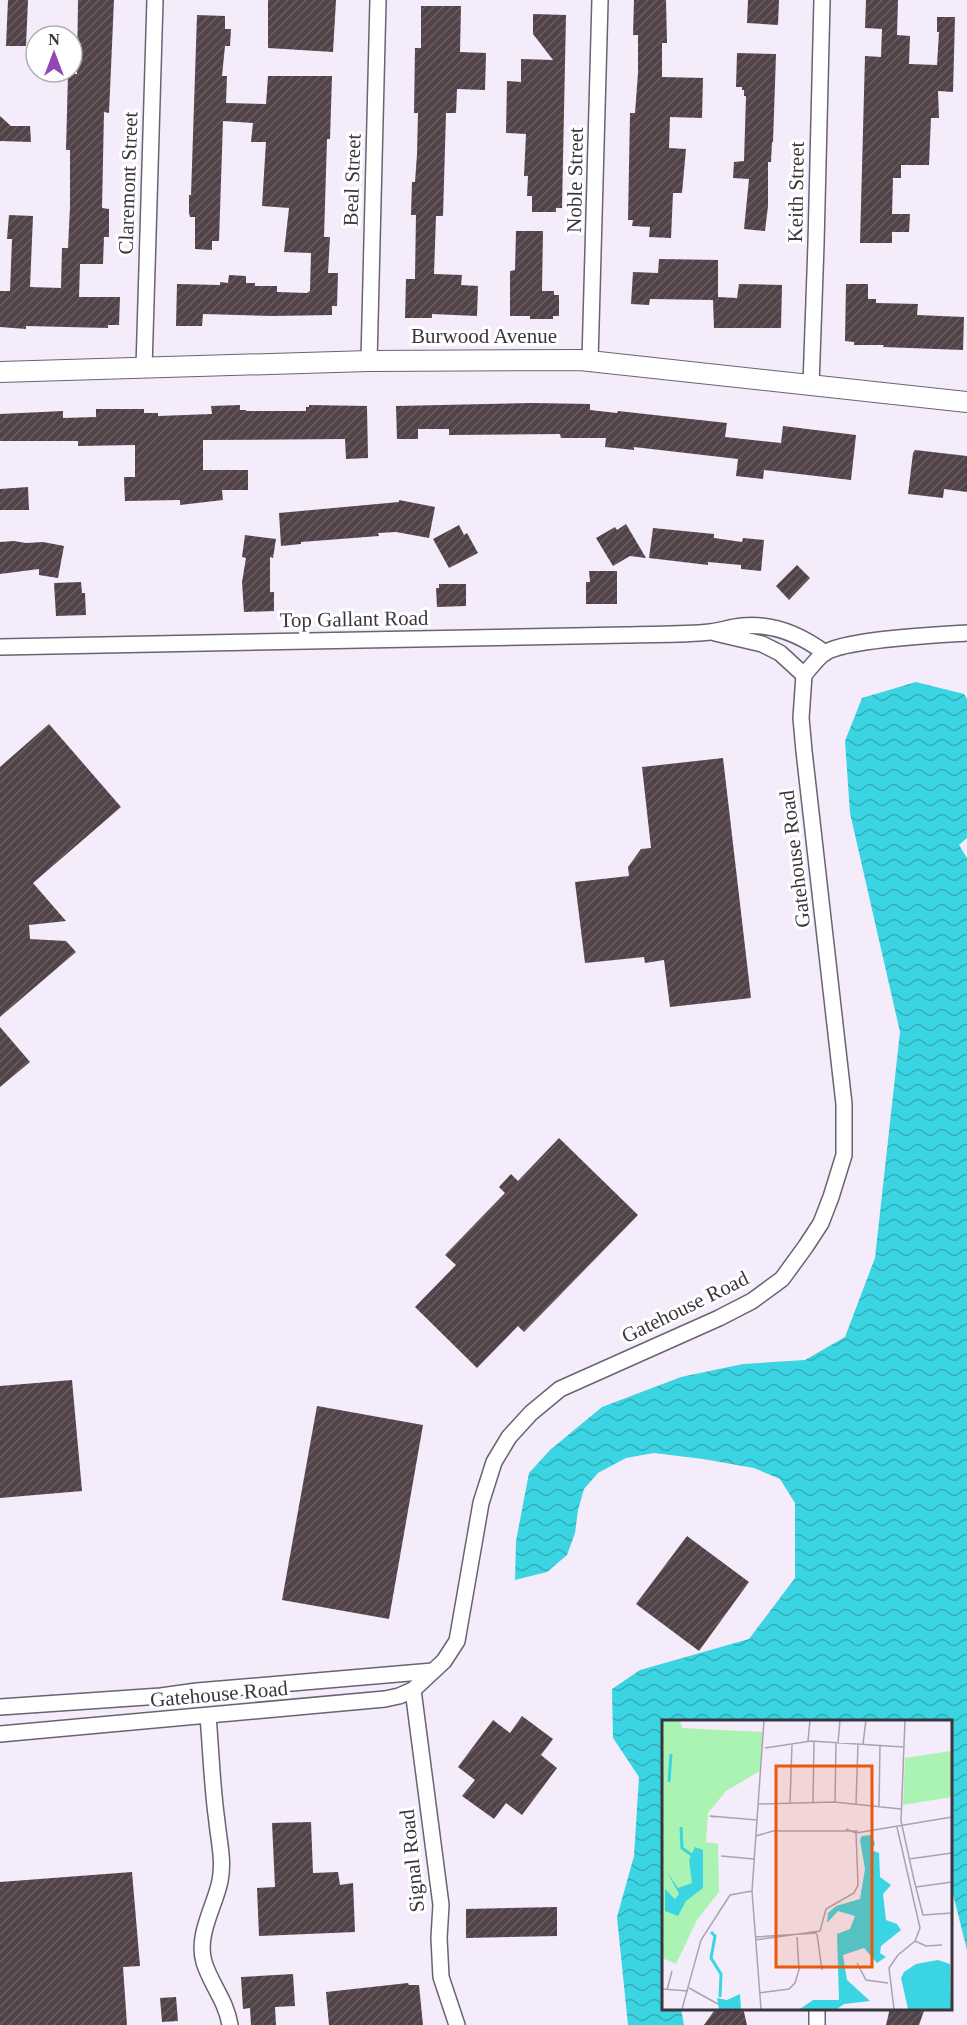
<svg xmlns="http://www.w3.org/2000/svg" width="967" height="2025" font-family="'Times New Roman',serif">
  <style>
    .water { fill: url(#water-waves) }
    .building { fill: url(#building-hatch) }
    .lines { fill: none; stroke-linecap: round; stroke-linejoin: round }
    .minor-casing { stroke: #6a6371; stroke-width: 18 }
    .tertiary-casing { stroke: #6a6371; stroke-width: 22 }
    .minor { stroke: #fff; stroke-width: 15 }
    .tertiary { stroke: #fff; stroke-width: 20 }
    .labels { text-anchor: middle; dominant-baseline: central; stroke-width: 6; stroke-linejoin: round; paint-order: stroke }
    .street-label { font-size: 21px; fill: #3a363d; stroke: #fff }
    .inset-river { fill: none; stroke: #3bd4e2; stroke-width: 3 }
    .inset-road { fill: none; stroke: #aaa3af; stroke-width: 1.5 }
    .view { fill: #e8590c; fill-opacity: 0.15; stroke: #e8590c; stroke-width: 3 }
    .inset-edge { fill: none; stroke: #3a363d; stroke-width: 3 }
  </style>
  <defs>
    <pattern id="water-waves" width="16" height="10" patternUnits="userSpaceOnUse" patternTransform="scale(1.5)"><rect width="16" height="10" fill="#3bd4e2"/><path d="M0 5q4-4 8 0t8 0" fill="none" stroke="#33adb8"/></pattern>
    <pattern id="building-hatch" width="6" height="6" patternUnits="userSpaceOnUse" patternTransform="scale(1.5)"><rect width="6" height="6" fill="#524348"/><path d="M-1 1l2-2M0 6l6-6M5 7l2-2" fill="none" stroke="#695d61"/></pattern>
  </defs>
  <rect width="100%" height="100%" fill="#f4ebfb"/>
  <!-- water -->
  <polygon class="water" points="916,682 964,694 967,699 967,838 959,845 967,858 967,1950 951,1886 950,1722 664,1722 664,2008 681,2009 684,2025 628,2025 617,1917 634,1856 639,1777 613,1738 612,1689 640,1670 749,1639 795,1578 795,1503 780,1479 754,1468 703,1459 654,1453 626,1458 598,1473 584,1489 578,1510 575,1533 567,1555 547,1572 515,1580 516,1541 529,1473 550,1450 602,1407 681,1377 743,1364 805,1360 845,1337 875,1258 900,1032 850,813 845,741 862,698"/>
  <!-- building -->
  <g class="building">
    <polygon points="8,0 28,0 26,46 6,46"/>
    <polygon points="78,0 114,0 109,113 104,112 102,208 109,209 109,237 104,237 103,264 80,264 79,297 120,297 119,325 108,325 108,328 26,326 26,329 0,327 0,291 10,291 12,239 7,239 9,215 33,216 30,287 61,288 62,248 68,248 70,207 70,150 66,150 68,74 77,74"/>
    <polygon points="268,0 336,0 333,52 268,48"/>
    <polygon points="634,0 666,0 667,43 662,43 662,77 703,78 702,118 670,117 669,148 686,149 682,193 673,193 671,238 649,237 650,227 632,226 633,220 628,220 630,113 635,113 638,73 638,35 633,35"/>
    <polygon points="748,0 779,0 778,25 747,23"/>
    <polygon points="866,0 898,0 897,35 910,36 909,64 937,65 939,32 937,32 937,17 955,17 953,92 938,91 939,118 931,118 929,165 901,165 901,178 893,178 892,214 910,214 909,232 892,232 892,243 860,243 865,56 881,57 882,29 865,28"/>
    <polygon points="421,6 461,6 460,52 486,53 485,90 457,89 456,113 446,113 443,216 436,216 434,274 462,275 461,285 478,286 477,316 432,314 432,318 405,318 406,279 415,279 415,276 416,215 411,215 412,182 415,182 417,154 418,113 414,113 415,48 421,48"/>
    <polygon points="533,14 566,15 562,208 556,208 556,212 532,212 532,196 527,196 528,176 524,176 526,134 506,133 507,81 521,82 521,59 553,60 533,34"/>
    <polygon points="197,15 225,16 225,29 231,29 230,46 225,46 222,76 227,76 226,103 266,104 268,76 332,76 330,139 327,139 324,237 330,237 328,273 338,273 337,306 332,306 332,315 273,316 203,314 202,326 176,326 177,284 220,285 220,282 228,283 229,275 246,276 246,283 255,283 255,286 277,286 277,292 307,293 310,291 311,253 284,252 289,208 262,206 266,142 251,142 253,123 223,121 219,241 212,241 212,250 195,249 195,217 190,217 189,213 189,195 191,195"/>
    <polygon points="737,53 776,54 773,142 772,142 771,162 768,162 768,206 765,231 744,229 749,179 733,178 734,162 744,161 746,96 744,96 744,90 742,90 742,87 736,87"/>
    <polygon points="0,116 11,126 30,126 31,142 0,141"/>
    <polygon points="516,231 543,231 542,291 554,291 554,295 559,295 559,316 553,316 553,319 530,319 530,316 510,316 510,271 515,270"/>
    <polygon points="659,259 718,260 718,297 737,298 739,284 782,285 781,328 714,328 713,300 650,299 649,305 631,304 633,272 658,273"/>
    <polygon points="846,284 868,284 868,299 876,299 876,303 918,304 917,315 964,317 963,350 883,347 884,345 854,345 854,342 845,341"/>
    <polygon points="532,403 590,404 590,410 617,413 618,411 727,423 725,437 781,443 783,426 856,435 851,480 764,470 763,479 736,476 738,459 634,447 634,450 605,447 606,438 561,438 560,434 449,435 449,429 418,429 418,439 397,439 396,406"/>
    <polygon points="240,405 240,410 246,410 246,411 306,411 306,407 309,407 309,405 367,406 368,458 346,459 345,439 203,440 203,470 248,470 248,490 222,490 223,500 180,505 180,500 125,501 124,477 135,477 135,445 78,446 78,441 0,441 0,414 63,411 63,418 96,417 96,409 144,409 144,413 158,413 158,416 212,414 211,406"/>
    <polygon points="915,450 967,456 967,492 944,489 943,498 908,494 913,453"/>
    <polygon points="28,487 29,510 0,510 0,489"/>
    <polygon points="399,500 435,507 429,538 396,532 378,533 379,536 301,542 301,544 281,546 279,513 399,502"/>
    <polygon points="626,524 646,558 630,556 613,566 596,538 615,527 617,530"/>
    <polygon points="459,525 464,535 467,533 478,553 449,568 433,539"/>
    <polygon points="653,528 714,534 714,538 742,542 743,538 764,540 761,571 741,569 741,565 708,562 708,565 649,558"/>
    <polygon points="245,535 276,539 273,558 270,557 270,592 274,592 274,611 244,612 242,582 246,558 242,557"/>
    <polygon points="14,541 26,543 43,542 64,546 58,578 39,575 39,569 0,574 0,542"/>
    <polygon points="797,565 810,578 789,600 776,586"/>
    <polygon points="589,571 617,571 617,604 586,604 586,582 590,582"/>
    <polygon points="81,582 82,593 85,593 86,615 56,616 54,583"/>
    <polygon points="439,584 466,584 466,606 437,607 436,588 439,588"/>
    <polygon points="49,724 121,807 33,883 66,921 29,925 30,939 66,941 76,952 0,1017 0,767"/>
    <polygon points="723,758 751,998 670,1007 664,960 645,963 644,957 585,963 575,882 629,876 628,867 641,849 651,848 642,767"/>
    <polygon points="0,1027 30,1062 0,1087"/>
    <polygon points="559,1138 638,1215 524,1332 518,1326 477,1368 415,1307 456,1265 445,1255 505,1193 499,1187 511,1174 518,1181"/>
    <polygon points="72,1380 82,1491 0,1498 0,1386"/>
    <polygon points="317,1406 423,1425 389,1619 282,1600"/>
    <polygon points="687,1536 749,1582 699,1651 636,1604"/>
    <polygon points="522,1716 553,1739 541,1755 557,1768 522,1815 506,1803 494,1819 462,1796 475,1780 458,1767 493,1720 510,1733"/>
    <polygon points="311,1822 313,1873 338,1872 340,1885 353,1883 355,1932 259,1936 257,1888 275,1887 272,1823"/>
    <polygon points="132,1872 140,1966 123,1967 127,2025 0,2025 0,1882"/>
    <polygon points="557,1907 557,1936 466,1938 466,1909"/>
    <polygon points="293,1974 295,2006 275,2007 276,2025 251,2025 250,2008 243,2009 241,1977"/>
    <polygon points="408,1983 409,1985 419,1985 423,2025 329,2025 326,1992"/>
    <polygon points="176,1997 178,2021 162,2022 160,1998"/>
    <polygon points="716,2008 743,2008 747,2025 704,2025"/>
    <polygon points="890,2008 925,2008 919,2025 886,2025"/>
  </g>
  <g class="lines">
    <!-- minor casing -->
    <g class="minor-casing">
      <g id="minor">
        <polyline points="369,361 378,0"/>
        <polyline points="590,361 600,0"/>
        <polyline points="144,368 155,0"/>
        <polyline points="811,385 816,244 822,0"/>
        <polyline points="715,633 762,644 780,653 804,675"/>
        <path d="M0 647 625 635C653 634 682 635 710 632 720 631 731 627 742 626 772 623 801 635 825 653"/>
        <path d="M804 675C810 668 816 660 823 654 843 639 938 635 967 633"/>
        <polyline points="413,1690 441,1905 439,1938 441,1977 457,2025"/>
        <polyline points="0,1707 161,1696 197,1691 433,1671"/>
        <path d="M208 1716C211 1751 212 1787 217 1822 219 1842 224 1861 220 1881 215 1906 196 1935 204 1962 210 1983 226 2000 230 2025"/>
        <polyline points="0,1734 385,1699 399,1696 413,1690 444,1661 457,1641 481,1503 494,1462 509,1437 531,1413 560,1389 719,1318 752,1301 782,1279 806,1246 821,1223 831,1197 844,1155 844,1104 804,751 801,718 804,675"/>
        <polyline points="817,2008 817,2025"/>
      </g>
    </g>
    <!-- tertiary casing -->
    <g class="tertiary-casing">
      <polyline id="tertiary" points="0,372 369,361 580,360 967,402"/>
    </g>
    <!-- minor -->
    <use href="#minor" class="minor"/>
    <!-- tertiary -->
    <use href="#tertiary" class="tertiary"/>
  </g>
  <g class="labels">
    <!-- street labels -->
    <g class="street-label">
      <text transform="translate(352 180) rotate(-88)">Beal Street</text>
      <text transform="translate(575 180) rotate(-89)">Noble Street</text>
      <text transform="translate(128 183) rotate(-88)">Claremont Street</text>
      <text transform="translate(796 192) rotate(-89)">Keith Street</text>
      <text x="484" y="336">Burwood Avenue</text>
      <text transform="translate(354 619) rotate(-1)">Top Gallant Road</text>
      <text transform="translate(795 859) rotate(-97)">Gatehouse Road</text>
      <text transform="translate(685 1307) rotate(-26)">Gatehouse Road</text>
      <text transform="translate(219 1694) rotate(-5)">Gatehouse Road</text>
      <text transform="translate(412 1861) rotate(-96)">Signal Road</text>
    </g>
  </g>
  <!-- overview -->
  <g transform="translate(662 1720)">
    <rect width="290" height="290" fill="#f4ebfb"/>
    <path d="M0 0H18L20 8 101 12 98 51 64 71 46 93 44 122 56 124 57 172 35 200 14 244 0 238Z" fill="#abf3b3"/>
    <path d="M289 31V77L241 85 243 38Z" fill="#abf3b3"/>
    <path d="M210 115 213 124 209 130 217 133 218 157 229 165 221 174 224 200 235 204 239 210 219 226 218 233 224 237 215 243 202 228 181 235 185 260 208 281 182 284 175 289H138L151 280H177L175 214 188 209 193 196 176 191 165 203 166 193 174 186 198 179 203 149 198 120 200 116ZM33 127 41 130V168L24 181 16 196 3 191V169L13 179 17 174 5 152 16 168 30 163 27 140ZM276 240 288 244 289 289H246L239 258 242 252 254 244ZM78 274 79 289H57L55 278 65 280Z" fill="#3bd4e2"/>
    <path class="inset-river" d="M7 62 9 34M19 107 20 128 31 136M49 212 53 216 49 238 59 254 58 277"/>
    <path class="inset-road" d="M243 0 239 101 252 160 261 195 290 193M146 21 148 0M176 23 178 0M201 24 204 0M103 28 149 21 241 27M151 82 152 21M173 82 174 23M128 83 130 24M97 84 172 82 239 89M194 84 196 24M217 87 218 26M53 97 48 96 95 100M184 109 194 113 290 97M94 116 111 111H196M59 136 92 139M247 139 290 133M254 167 290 162M155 214 160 250M93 217 155 213M93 220 158 211 164 189 192 173 196 165 194 113M253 221 264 226 280 225M195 243 204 260 226 263M27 268 56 284M0 269 26 271M5 270 10 251M97 273 127 269 133 263 137 250 135 217M20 289 39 220 68 175 90 171M99 289 90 171 102 0M232 289 227 248 236 235 253 221 258 208 235 107"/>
    <path class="view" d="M114 46H210V247H114Z"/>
    <rect width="290" height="290" class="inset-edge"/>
  </g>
  <!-- north arrow -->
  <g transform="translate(54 54)"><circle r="28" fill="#ffffff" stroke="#b0afb1" stroke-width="1.5"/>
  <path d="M0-4.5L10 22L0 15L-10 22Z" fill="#9346b7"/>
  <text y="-9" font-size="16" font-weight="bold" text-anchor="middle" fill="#3a363d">N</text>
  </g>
</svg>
